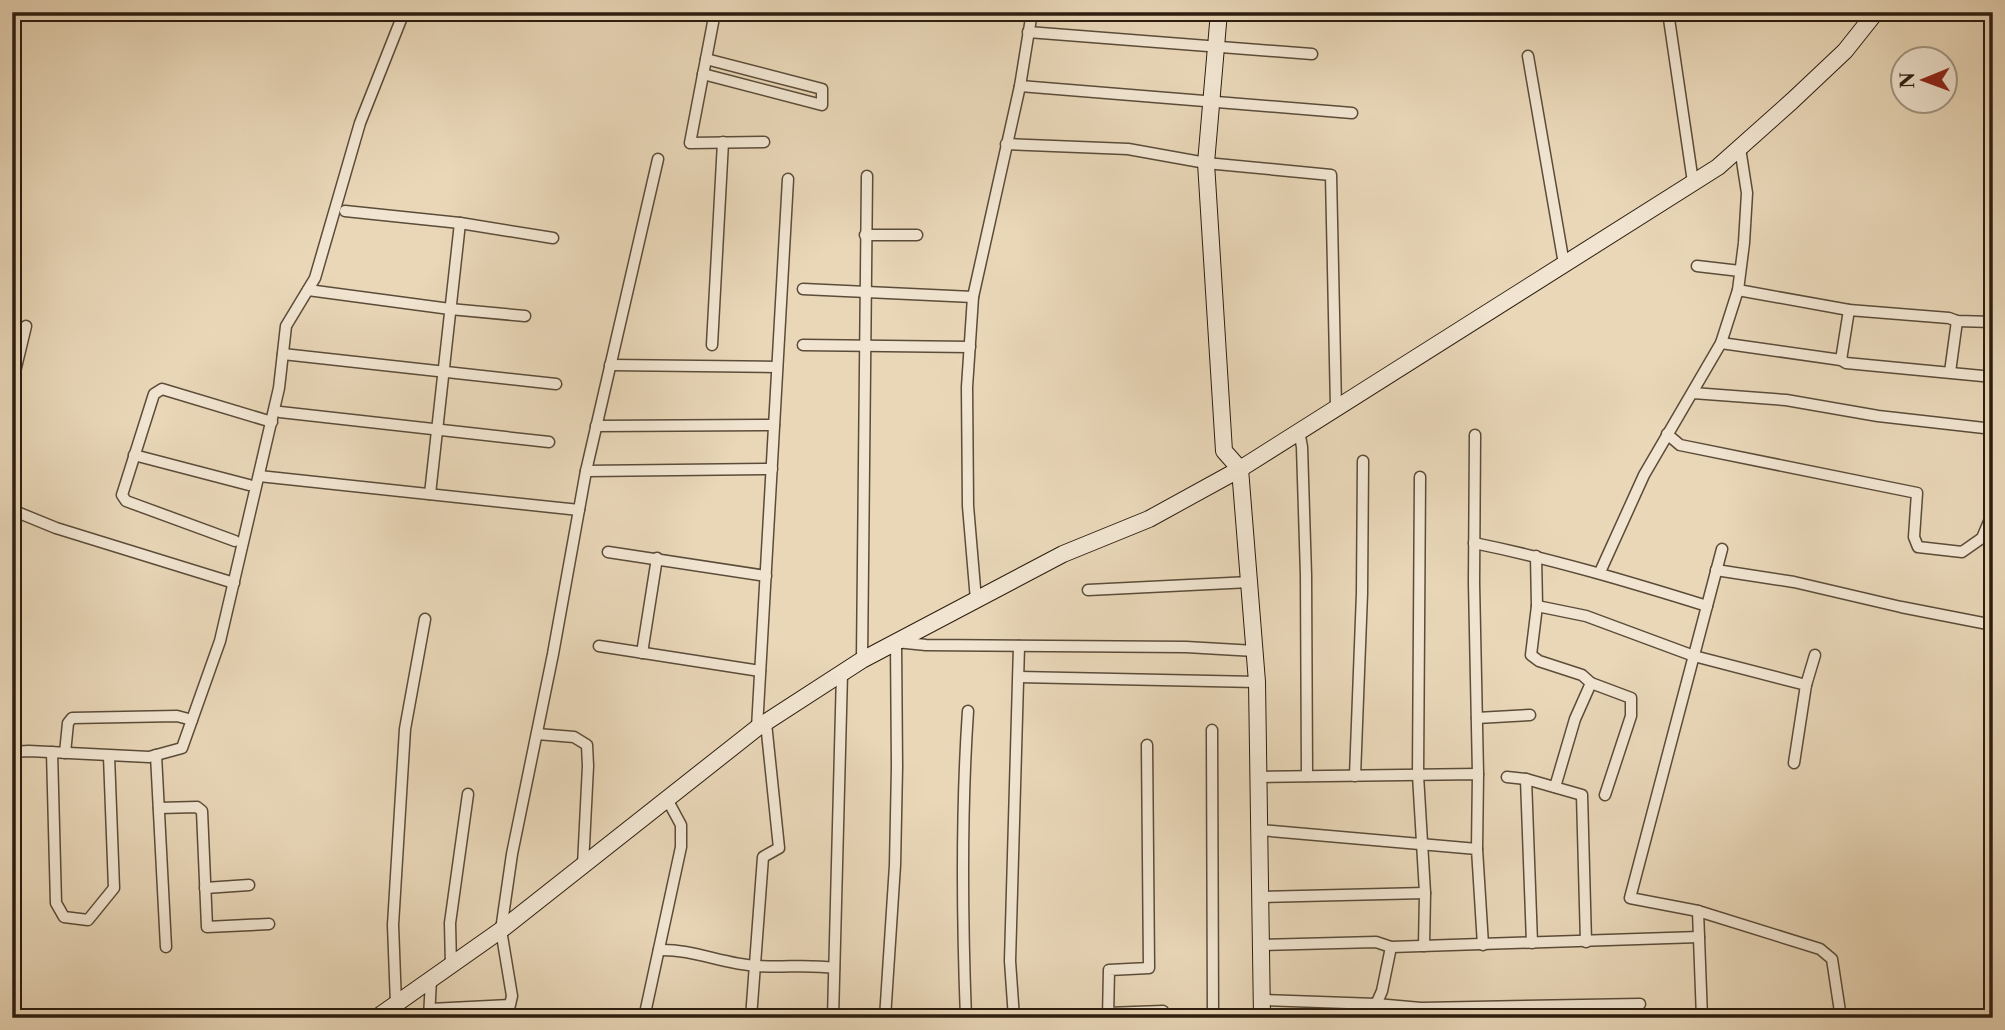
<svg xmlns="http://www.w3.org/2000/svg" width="2005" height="1030" font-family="'Libre Caslon Text',serif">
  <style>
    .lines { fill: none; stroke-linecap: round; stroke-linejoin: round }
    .street-casing { stroke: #5b4c39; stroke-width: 13 }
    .secondary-casing { stroke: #2c1d0f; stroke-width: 18 }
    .street { stroke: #f1e5d1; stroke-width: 10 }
    .secondary { stroke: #f1e5d1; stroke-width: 16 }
  </style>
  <rect width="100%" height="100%" fill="#e9d7b8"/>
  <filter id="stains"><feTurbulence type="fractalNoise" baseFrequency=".00286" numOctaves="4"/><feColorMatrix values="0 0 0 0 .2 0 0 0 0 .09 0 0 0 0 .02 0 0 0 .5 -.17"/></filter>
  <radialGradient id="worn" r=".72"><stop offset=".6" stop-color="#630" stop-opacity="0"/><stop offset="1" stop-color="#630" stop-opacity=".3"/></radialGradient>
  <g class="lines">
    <!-- street casing -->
    <g class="street-casing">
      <g id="street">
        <polyline points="715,12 690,143 764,142"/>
        <polyline points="1668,12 1693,182"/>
        <polyline points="1992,12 1993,230"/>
        <polyline points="1028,32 1312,54"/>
        <polyline points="1528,56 1564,264"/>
        <polyline points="703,74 822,105 822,89 706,59"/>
        <polyline points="1020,86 1352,113"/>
        <polyline points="1006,144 1128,149 1206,163 1331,175 1336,407"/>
        <polyline points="345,211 460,223 430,494"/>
        <polyline points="460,223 553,238"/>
        <polyline points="865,235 917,235"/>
        <polyline points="1697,266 1740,271"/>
        <polyline points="803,289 973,297"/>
        <polyline points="308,290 450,309 525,316"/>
        <polyline points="1738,290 1849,310 1949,318 1957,321 1993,322"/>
        <polyline points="1721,343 1841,360 1846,363 1993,377"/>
        <polyline points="712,345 723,142"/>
        <polyline points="803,345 970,347"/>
        <polyline points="283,354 556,384"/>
        <polyline points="1841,360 1849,310"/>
        <polyline points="610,365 777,367"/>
        <polyline points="1950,372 1957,321"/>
        <polyline points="12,384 26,326"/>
        <polyline points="1693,393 1786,400 1878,416 1993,429"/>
        <polyline points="280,412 549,442"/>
        <polyline points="596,426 774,425"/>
        <polyline points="1299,431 1302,447 1306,575 1307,776"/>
        <polyline points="1667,434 1680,445 1917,493 1914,537 1918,547 1962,552 1982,538 1993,512"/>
        <polyline points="1475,435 1474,583 1478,774"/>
        <polyline points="134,455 249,485"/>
        <polyline points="586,471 772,469"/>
        <polyline points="259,476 579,510"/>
        <polyline points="1420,477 1418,775 1425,893 1424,946"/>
        <polyline points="12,510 56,528 234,583"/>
        <polyline points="235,541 126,501 122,495 154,394 162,389 272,422"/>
        <path d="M1474 543C1553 559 1630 582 1707 606"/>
        <polyline points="1722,549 1630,898 1698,911 1820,949 1832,959 1841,1018"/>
        <polyline points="608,552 766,576"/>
        <polyline points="1536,556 1537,606 1531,655 1539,661 1582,675 1591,683 1631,698 1631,716 1605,795"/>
        <polyline points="1716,570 1794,582 1901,607 1993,625"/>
        <polyline points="1600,572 1644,475 1721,343 1738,290 1744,243 1747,193 1740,148"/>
        <polyline points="1088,590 1250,582"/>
        <polyline points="976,600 968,506 967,387 973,297 1020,86 1032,12"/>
        <polyline points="1537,606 1586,616 1694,656 1806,685 1794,763"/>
        <polyline points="599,646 760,671"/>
        <polyline points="642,653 657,558"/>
        <polyline points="862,660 867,176"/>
        <polyline points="1019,677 1257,682"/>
        <polyline points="1806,685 1815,655"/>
        <polyline points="1477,718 1530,715"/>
        <polyline points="757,728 788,179"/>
        <polyline points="1212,730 1213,1018"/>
        <polyline points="537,734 574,737 587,745 588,766 583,865"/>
        <polyline points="12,752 29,751 149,757 182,748 220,641 279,388 286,326 315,278 360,123 404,12"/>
        <polyline points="52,752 56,903 64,917 88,920 114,888 109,756"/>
        <polyline points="65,753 68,723 72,718 177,716 192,720"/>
        <polyline points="156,755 166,947"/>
        <polyline points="1355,776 1362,593 1363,461"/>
        <polyline points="1259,777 1478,774 1477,849"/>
        <polyline points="1507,777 1526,779"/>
        <polyline points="1555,787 1575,719 1591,683"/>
        <polyline points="159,808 197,807 202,811 207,927 269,924"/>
        <polyline points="1260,830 1477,849 1483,945"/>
        <polyline points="205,888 249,885"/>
        <polyline points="1260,897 1425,893"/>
        <polyline points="1698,911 1702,1018"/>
        <polyline points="1532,943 1526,779 1582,795 1586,942"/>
        <polyline points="1261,945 1376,942 1391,947 1699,937"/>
        <path d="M659 950C693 949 723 964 757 966 783 968 808 964 834 968"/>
        <polyline points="451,966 450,923 468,794"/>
        <polyline points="1262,1000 1376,1004 1421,1008 1640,1004"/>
        <polyline points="396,1004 393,925 405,729 425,619"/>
        <polyline points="430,1009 510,1005 512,996 501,930 512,854 553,654 586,471 658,159"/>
        <polyline points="1107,1013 1163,1011 1163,1018"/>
        <polyline points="429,1018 431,979"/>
        <polyline points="644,1018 681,847 681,825 667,799"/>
        <polyline points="751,1018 763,857 779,848 766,723"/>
        <polyline points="833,1018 842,673"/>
        <polyline points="885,1018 895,865 897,767 896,642 926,645 1186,647 1255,651"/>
        <path d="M966 1018C962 915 961 813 968 711"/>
        <polyline points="1014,1018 1010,961 1019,646"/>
        <polyline points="1108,1018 1109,970 1149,968 1147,745"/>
        <polyline points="1370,1018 1382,991 1391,947"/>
      </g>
    </g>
    <!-- secondary casing -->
    <g class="secondary-casing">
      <g id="secondary">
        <polyline points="1219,12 1206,163 1224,451 1240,469 1257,682 1262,1018"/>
        <polyline points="376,1018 501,930 757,728 862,660 1063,554 1149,519 1240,469 1718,167 1792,101 1845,51 1876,12"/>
      </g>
    </g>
    <!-- street -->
    <use href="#street" class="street"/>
    <!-- secondary -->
    <use href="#secondary" class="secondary"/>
  </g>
  <!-- margin -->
  <rect width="2005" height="1030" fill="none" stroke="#e9d7b8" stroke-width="42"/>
  <rect x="14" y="14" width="1977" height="1002" fill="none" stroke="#2c1d0f" stroke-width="3.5"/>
  <rect x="21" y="21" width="1963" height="988" fill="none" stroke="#2c1d0f" stroke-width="2"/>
  <!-- north arrow -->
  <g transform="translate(1924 80) rotate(269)"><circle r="33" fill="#f1e5d1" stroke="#a29583" stroke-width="2"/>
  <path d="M0-5L12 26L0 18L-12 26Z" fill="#8f2418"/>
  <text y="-10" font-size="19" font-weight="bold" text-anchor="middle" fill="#2c1d0f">N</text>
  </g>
  <rect width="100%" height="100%" filter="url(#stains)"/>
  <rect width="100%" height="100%" fill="url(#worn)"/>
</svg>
